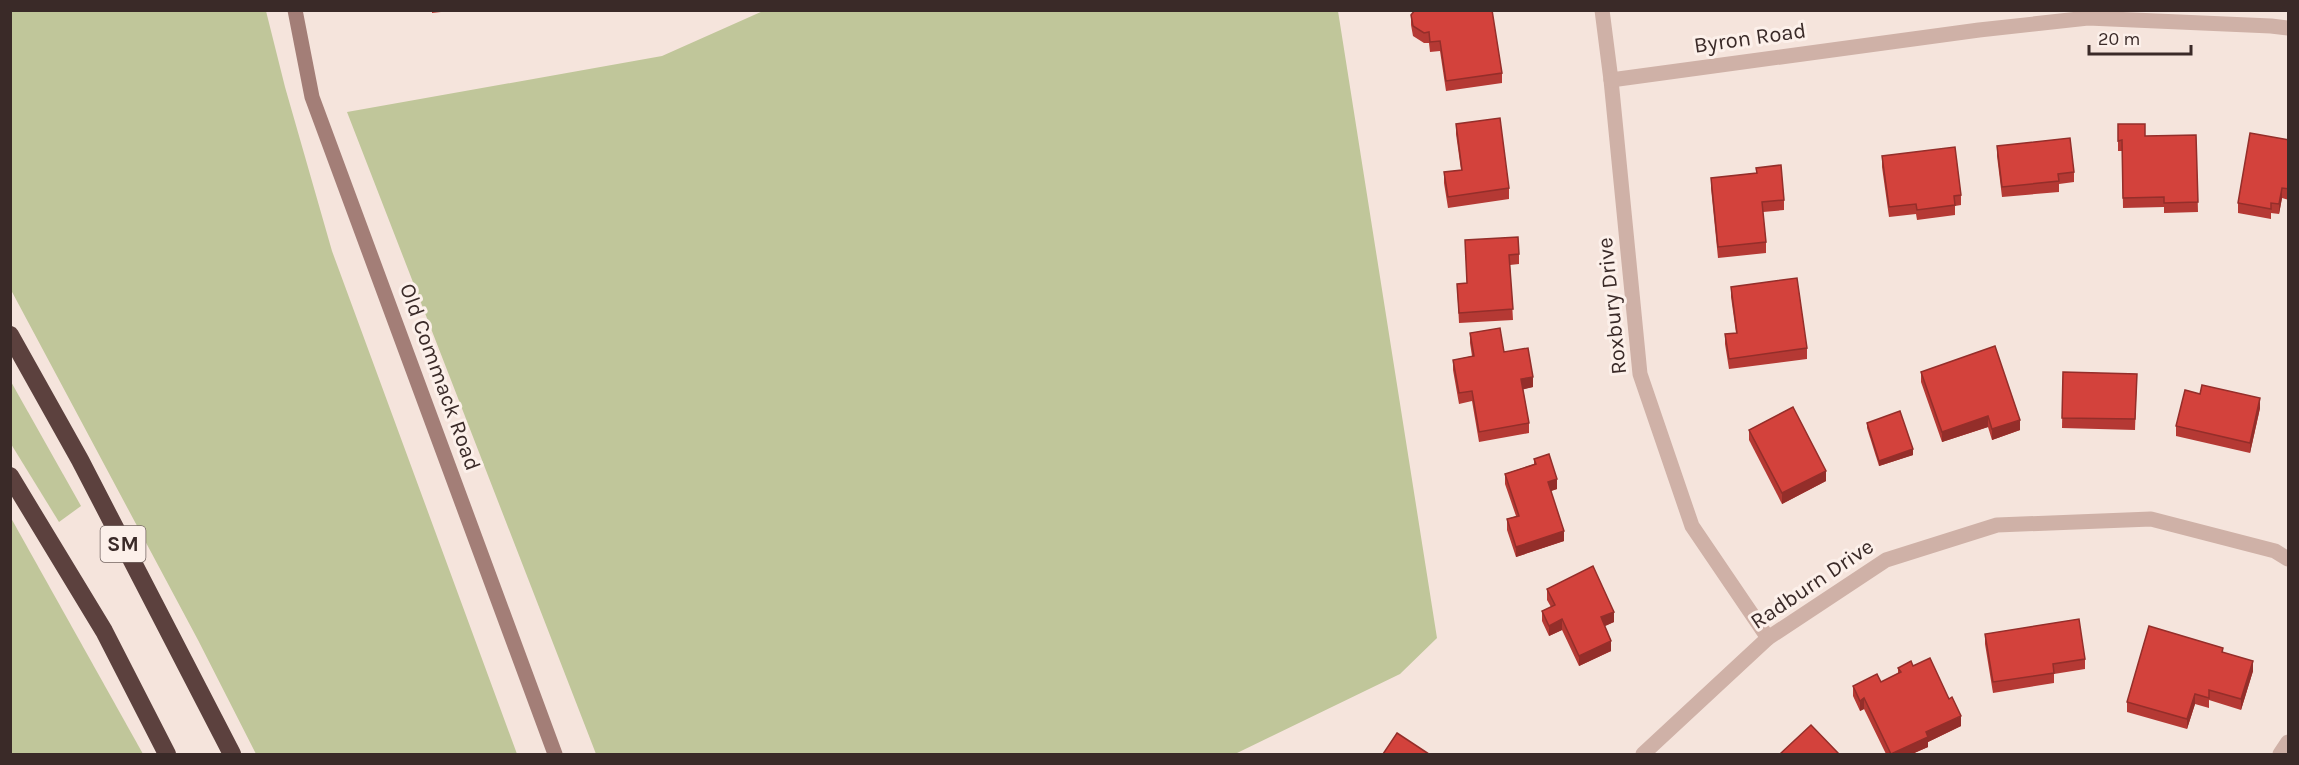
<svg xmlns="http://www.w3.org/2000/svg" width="2299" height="765" font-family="Karla,sans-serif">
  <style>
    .green { fill: #c0c69a }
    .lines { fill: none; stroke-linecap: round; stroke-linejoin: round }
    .street { stroke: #cfb1a7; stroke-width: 15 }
    .secondary { stroke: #a37e77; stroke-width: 15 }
    .highway { stroke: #5c413e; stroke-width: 18 }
    .wall { fill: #b53934 }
    .shaded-wall { fill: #942e2a }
    .building { fill: #d3423c; stroke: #942e2a; stroke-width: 1.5 }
    .labels { text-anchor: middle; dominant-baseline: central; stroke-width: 6; stroke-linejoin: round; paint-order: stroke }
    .shield { fill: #fcf0ea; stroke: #746562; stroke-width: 1.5 }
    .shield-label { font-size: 21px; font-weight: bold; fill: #3a2a28 }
    .street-label { font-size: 22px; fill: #3a2a28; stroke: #fcf0ea }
  </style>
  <rect width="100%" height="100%" fill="#f5e4dc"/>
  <!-- green -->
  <g class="green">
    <polygon points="10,11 266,11 285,87 332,251 517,754 256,754 198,640 11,290"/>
    <polygon points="763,11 1338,11 1437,638 1400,674 1235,754 596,754 347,112 662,56"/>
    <polygon points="10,380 81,506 59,522 11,444"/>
    <polygon points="11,518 143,754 11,754"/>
  </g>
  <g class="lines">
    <!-- street -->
    <g class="street">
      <polyline points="1602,10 1611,80 1640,374 1692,526 1768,638"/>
      <polyline points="1611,80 1979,30 2088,18 2271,26 2288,28"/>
      <polyline points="1643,754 1768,638 1886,560 1997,525 2151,519 2275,551 2288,559"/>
      <polyline points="2280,754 2288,742"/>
    </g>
    <!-- secondary -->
    <polyline class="secondary" points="295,10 312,97 555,754"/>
    <!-- highway -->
    <g class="highway">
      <polyline points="10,335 80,460 232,754"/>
      <polyline points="10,476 104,631 167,754"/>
    </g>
  </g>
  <!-- wall -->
  <g class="wall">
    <polygon points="432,10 459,10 432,13"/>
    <polygon points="1411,15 1502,73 1502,83 1446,91 1440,51 1430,52 1429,43 1424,43 1413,36 1411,25"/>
    <polygon points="1456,124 1509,188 1509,199 1448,208 1444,183 1444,172 1461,170 1456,134"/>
    <polygon points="2118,124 2145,136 2196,135 2198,212 2164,213 2164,207 2123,208 2122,151 2118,151"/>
    <polygon points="2289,140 2289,200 2282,198 2279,214 2271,213 2271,219 2238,213 2238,203"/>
    <polygon points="1997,146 2074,172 2074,182 2059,184 2059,192 2002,197 1997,156"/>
    <polygon points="1882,156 1961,195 1961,205 1955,206 1955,215 1917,220 1916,214 1889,217 1882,167"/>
    <polygon points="1756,168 1784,200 1784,210 1763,212 1766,242 1766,253 1718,258 1711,188 1711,178 1756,173"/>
    <polygon points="1465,240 1519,254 1519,264 1510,265 1513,320 1459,323 1457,284 1467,283"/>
    <polygon points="1731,287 1807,348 1807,359 1729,369 1725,344 1725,334 1736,333 1731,297"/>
    <polygon points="1470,333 1504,352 1533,387 1523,389 1529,423 1529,433 1479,442 1472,401 1459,404 1453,370 1453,360 1472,356 1470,343"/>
    <polygon points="1921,372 2020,430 1992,440 1988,427 1942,442 1921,382"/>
    <polygon points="2063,372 2137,374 2135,430 2062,428"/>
    <polygon points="2200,394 2260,408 2250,453 2176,436 2176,426"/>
    <polygon points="1867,423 1913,455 1879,466 1867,428"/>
    <polygon points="1749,430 1826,481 1782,504 1749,440"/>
    <polygon points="1534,459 1557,489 1551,491 1564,541 1516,557 1507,530 1507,519 1516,516 1505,484 1505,474 1534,464"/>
    <polygon points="1547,589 1614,622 1604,626 1611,651 1579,666 1562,630 1549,636 1542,621 1542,611 1551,607 1547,600"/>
    <polygon points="1985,634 2085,659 2085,669 2054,674 2054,683 1993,693 1985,644"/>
    <polygon points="2223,652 2253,671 2241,710 2209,700 2209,708 2195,704 2187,729 2127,712 2127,702"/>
    <polygon points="1913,666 1961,726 1928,742 1928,747 1912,754 1886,754 1864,709 1860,711 1853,696 1853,686 1881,682 1898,673 1898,668"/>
  </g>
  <!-- shaded-wall -->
  <g class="shaded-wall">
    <polygon points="2282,188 2282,198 2279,214 2279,204"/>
    <polygon points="1533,377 1533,387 1521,390 1521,379"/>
    <polygon points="2260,398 2260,408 2250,453 2250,443"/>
    <polygon points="1988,416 1988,427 1942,442 1942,432"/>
    <polygon points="2020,420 2020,430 1992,440 1992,429"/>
    <polygon points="1913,449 1913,455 1879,466 1879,461"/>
    <polygon points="1826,471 1826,481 1782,504 1782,493"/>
    <polygon points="1557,479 1557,489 1548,492 1548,482"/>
    <polygon points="1564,531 1564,541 1516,557 1516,547"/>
    <polygon points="1614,612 1614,622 1601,628 1601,617"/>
    <polygon points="1562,619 1562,630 1549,636 1549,626"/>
    <polygon points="1611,641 1611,651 1579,666 1579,656"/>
    <polygon points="2253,661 2253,671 2241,710 2241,699"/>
    <polygon points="2195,694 2195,704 2187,729 2187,719"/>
    <polygon points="1864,698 1864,709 1860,711 1860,701"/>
    <polygon points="1961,716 1961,726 1928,742 1928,747 1912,754 1891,754 1926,732"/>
  </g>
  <!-- building -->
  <g class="building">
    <polygon points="1415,10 1492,10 1502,73 1446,81 1440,41 1430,42 1429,32 1424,33 1413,26 1411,15"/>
    <polygon points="1500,118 1509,188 1448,197 1444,172 1462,170 1456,124"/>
    <polygon points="2118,124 2145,124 2145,136 2196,135 2198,202 2164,203 2164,197 2123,198 2122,140 2118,141"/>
    <polygon points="2250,133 2289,140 2289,189 2282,188 2279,204 2271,203 2271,209 2238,203"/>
    <polygon points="2070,138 2074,172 2058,174 2059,181 2002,187 1997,146"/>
    <polygon points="1955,147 1961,195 1954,196 1955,205 1917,210 1916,204 1889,207 1882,156"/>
    <polygon points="1781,165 1784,200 1762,202 1766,242 1718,247 1711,178 1757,173 1756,168"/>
    <polygon points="1518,237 1519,254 1509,255 1513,309 1459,313 1457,284 1467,283 1465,240"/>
    <polygon points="1797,278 1807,348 1729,359 1725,334 1737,333 1731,287"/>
    <polygon points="1500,328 1504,352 1528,348 1533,377 1521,379 1529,423 1479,432 1472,391 1459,393 1453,360 1474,356 1470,333"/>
    <polygon points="1995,346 2020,420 1992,429 1988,416 1942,432 1921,372"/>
    <polygon points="2063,372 2137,374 2135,419 2062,418"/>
    <polygon points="2202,385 2260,398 2250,443 2176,426 2185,390 2200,394"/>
    <polygon points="1793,407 1826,471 1782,493 1749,430"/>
    <polygon points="1900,411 1913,449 1879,461 1867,423"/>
    <polygon points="1549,454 1557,479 1548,482 1564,531 1516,547 1507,519 1519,516 1505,474 1536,464 1534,459"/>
    <polygon points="1593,566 1614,612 1601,617 1611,641 1579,656 1562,619 1549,626 1542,611 1555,605 1547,589"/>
    <polygon points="2079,619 2085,659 2053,664 2054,673 1993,682 1985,634"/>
    <polygon points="2149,626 2223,648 2222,652 2253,661 2241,699 2209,690 2209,698 2195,694 2187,719 2127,702"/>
    <polygon points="1930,658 1949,699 1952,697 1961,716 1926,732 1928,737 1891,754 1864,698 1860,701 1853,686 1877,674 1881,682 1901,672 1898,668 1911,661 1913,666"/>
    <polygon points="1811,725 1839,754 1780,754"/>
    <polygon points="1397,733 1429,754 1383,754"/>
  </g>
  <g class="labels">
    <!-- shield labels -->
    <rect class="shield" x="100.5" y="526" width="45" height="36" rx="4.5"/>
    <g class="shield-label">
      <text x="123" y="544">SM</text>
    </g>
    <!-- street labels -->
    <g class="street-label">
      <text transform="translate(1750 38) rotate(-8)">Byron Road</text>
      <text transform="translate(1612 306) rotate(-96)">Roxbury Drive</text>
      <text transform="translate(440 377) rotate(70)">Old Commack Road</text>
      <text transform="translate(1812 584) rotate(-34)">Radburn Drive</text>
    </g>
  </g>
  <!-- border -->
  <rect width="2299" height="765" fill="none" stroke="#3a2a28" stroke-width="24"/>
  <!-- scale -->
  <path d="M2089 45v9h102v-9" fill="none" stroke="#3a2a28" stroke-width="3"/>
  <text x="2098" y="45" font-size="18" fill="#3a2a28" stroke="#fcf0ea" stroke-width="4.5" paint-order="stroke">20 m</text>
</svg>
